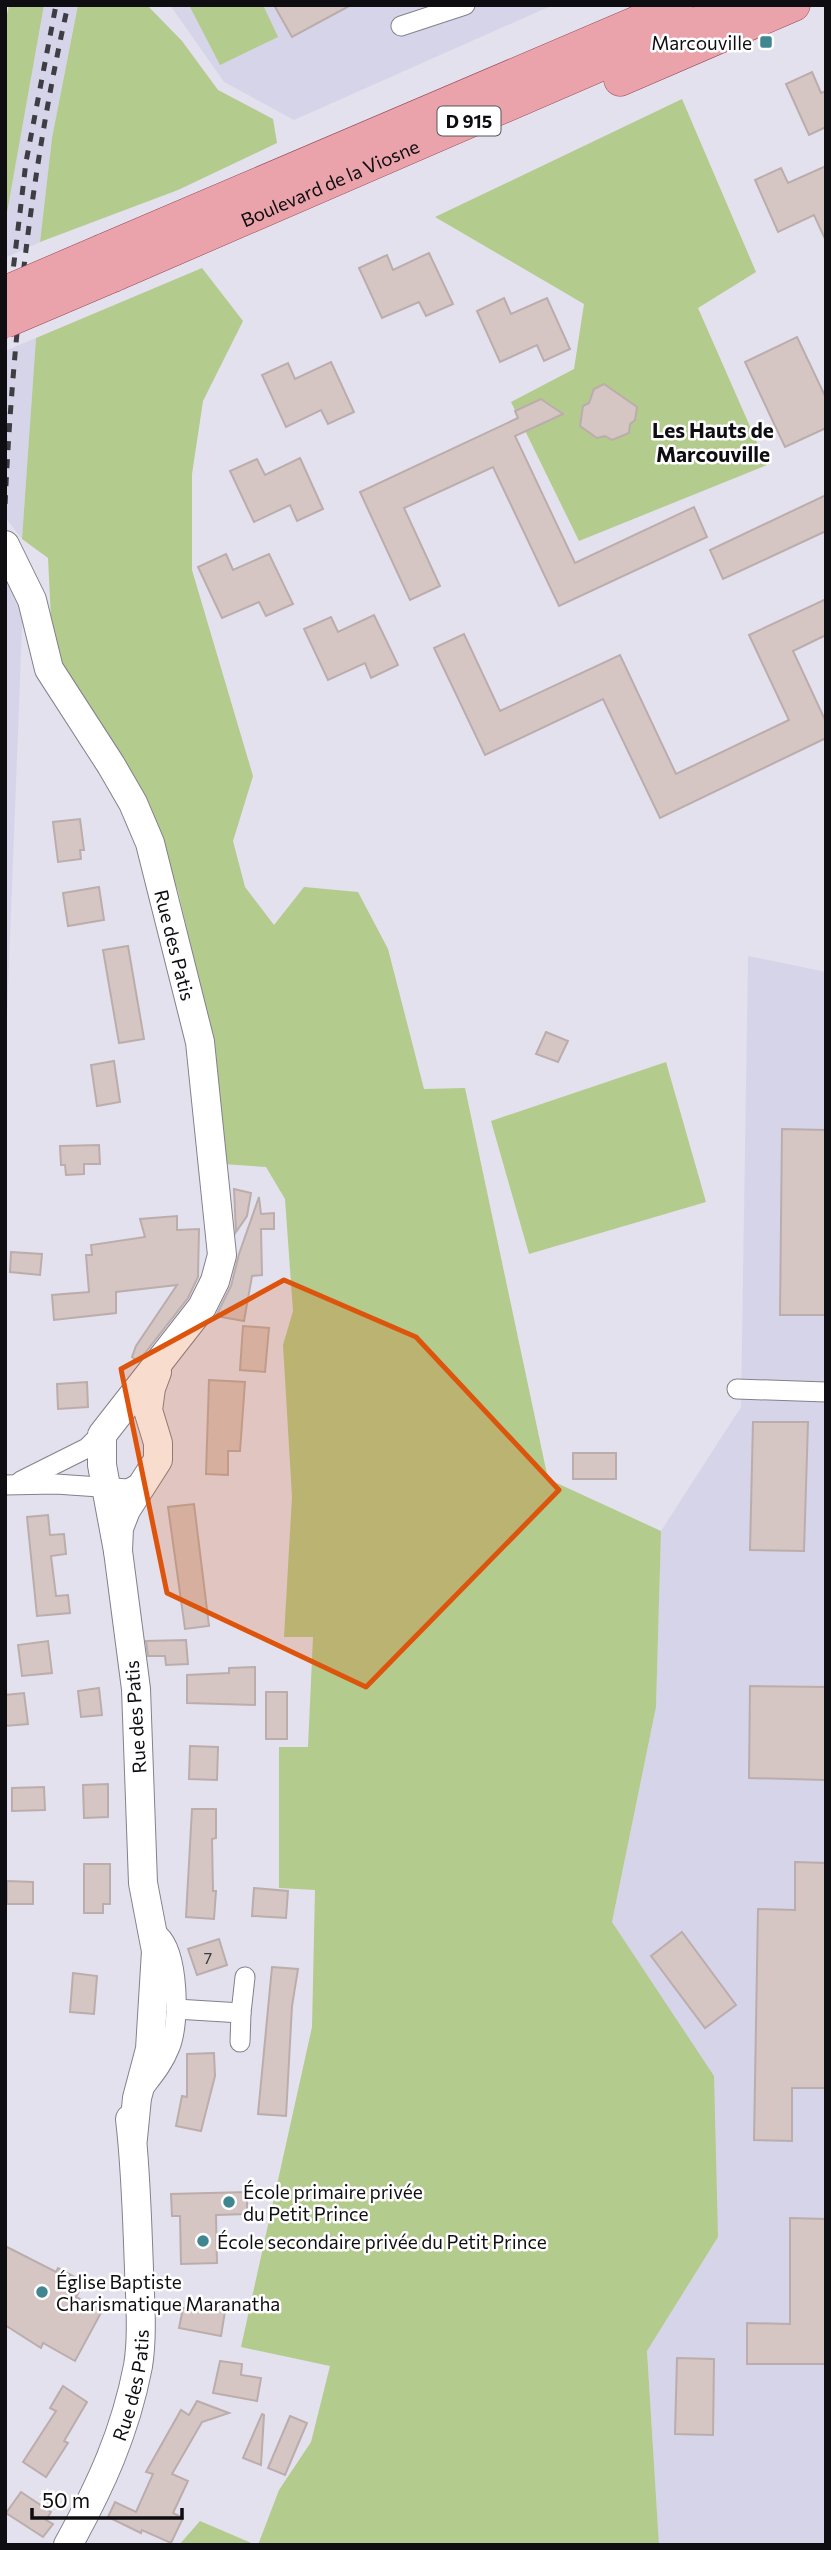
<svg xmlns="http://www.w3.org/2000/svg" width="831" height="2550" font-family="Commissioner,sans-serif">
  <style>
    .built { fill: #d6d4e8 }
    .green { fill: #b3cb8c }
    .building { fill: #d5c6c4; stroke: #bbadab; stroke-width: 2 }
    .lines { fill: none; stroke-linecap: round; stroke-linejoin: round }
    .street-casing { stroke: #82818c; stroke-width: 21 }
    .secondary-casing { stroke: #82818c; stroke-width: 30 }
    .primary-casing { stroke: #954751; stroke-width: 33 }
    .street { stroke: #fff; stroke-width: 19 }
    .secondary { stroke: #fff; stroke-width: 28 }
    .primary { stroke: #eba3ab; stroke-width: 32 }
    .rail { stroke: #3e3d43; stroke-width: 5; stroke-dasharray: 9 9; stroke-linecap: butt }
    .primary-bridge-casing { stroke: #954751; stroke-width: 33; stroke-linecap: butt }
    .primary-bridge { stroke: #eba3ab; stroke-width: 32 }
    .marked { fill: #dd550c; fill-opacity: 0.2; stroke: #dd550c; stroke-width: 5; stroke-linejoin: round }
    .poi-dot { fill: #408691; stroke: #fff; stroke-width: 2.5 }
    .labels { text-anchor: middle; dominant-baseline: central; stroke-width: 5; stroke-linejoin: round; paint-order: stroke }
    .number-label { font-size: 16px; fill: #403b3e }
    .shield { fill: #fff; stroke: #565658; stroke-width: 2 }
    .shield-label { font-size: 18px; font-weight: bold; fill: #0e0d11 }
    .poi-label { font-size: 19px; fill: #0e0d11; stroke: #fff; text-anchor: start }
    .street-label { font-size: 19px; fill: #0e0d11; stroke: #fff }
    .neighbourhood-label { font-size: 21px; font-weight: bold; fill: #0e0d11; stroke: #fff }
  </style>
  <rect width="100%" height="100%" fill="#e3e1ee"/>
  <!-- built -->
  <g class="built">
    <polygon points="44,5 78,5 52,138 40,242 5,258 5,224"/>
    <polygon points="170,5 553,5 294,120 224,82"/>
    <polygon points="36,338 22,539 5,517 5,351"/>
    <polygon points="5,575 23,603 5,1067"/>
    <polygon points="748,956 826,972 826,2545 659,2545 647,2351 718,2237 612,1922 656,1707 661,1531 741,1407"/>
  </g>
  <!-- green -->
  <g class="green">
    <polygon points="9,5 44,5 5,224 5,24"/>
    <polygon points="78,5 147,5 182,41 218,90 273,119 277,143 178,190 40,242 52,138"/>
    <polygon points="189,5 263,5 278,37 220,65"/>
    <polygon points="682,99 756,272 698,308 767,465 579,541 511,402 574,369 584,304 435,217"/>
    <polygon points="202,268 243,321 203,401 192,474 192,570 253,776 233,841 245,887 274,925 304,887 358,892 388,949 424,1089 465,1088 548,1479 661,1531 656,1707 612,1922 714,2076 718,2237 647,2351 659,2545 258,2545 279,2490 311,2442 330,2366 241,2347 312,2027 315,1890 279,1888 279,1747 308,1747 313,1637 284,1637 292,1497 283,1345 293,1311 285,1199 266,1167 223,1164 213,1042 178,891 141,799 69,690 52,639 48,558 22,539 36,338"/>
    <polygon points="666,1062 706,1202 529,1254 491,1121"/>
    <polygon points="200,2521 256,2545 179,2545"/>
  </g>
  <!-- building -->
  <g class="building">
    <polygon points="274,5 351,5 292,37"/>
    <polygon points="812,72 821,93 826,91 826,127 809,135 786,84"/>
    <polygon points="826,166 826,241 814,215 778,232 755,180 781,168 788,183"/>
    <polygon points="429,253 453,304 426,316 419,302 382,318 359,268 387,255 393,270"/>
    <polygon points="504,298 511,314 547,298 570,349 544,361 537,345 500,362 477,311"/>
    <polygon points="797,337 826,398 826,428 785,447 745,362"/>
    <polygon points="331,362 354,412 328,424 321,410 286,427 262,375 288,363 295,379"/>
    <polygon points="604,384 637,407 635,420 630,424 629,433 612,440 605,436 597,438 580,426 583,406 589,403 594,389"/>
    <polygon points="541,399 563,414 515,436 575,563 694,507 707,537 559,606 493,467 404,508 440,586 410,600 360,492 518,418 515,411"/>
    <polygon points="300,458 323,509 297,521 290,505 254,522 230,471 257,459 265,475"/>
    <polygon points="826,495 826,531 723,579 710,550"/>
    <polygon points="226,554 233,570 269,554 293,604 266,616 259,602 222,618 198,567"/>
    <polygon points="826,599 826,635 793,651 826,722 826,738 660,818 603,699 485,755 434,648 464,634 500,711 620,655 676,774 789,720 749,635"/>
    <polygon points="374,615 398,665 371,678 365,663 328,680 304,629 331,617 338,632"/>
    <polygon points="80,819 84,850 80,850 81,859 58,862 53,822"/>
    <polygon points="99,887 104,920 68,926 63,893"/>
    <polygon points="128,946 144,1039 119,1043 103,950"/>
    <polygon points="546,1032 568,1041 558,1062 536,1054"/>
    <polygon points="114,1061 120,1102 97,1106 91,1065"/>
    <polygon points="782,1129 826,1130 826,1315 780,1315"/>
    <polygon points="99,1145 100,1164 84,1164 84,1174 66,1175 65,1165 61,1165 60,1146"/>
    <polygon points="234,1189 251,1193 247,1216 236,1232"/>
    <polygon points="259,1197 261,1214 274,1213 274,1229 261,1229 262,1275 252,1276 244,1321 216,1316 231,1286 239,1254"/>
    <polygon points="177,1216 177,1230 199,1229 198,1277 188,1298 138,1362 132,1357 136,1346 177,1285 116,1292 116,1313 54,1320 52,1295 89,1292 86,1255 92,1255 91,1245 145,1237 140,1219"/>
    <polygon points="11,1252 42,1254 40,1275 10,1272"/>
    <polygon points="243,1326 269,1328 265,1372 240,1370"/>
    <polygon points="209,1380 245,1382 240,1451 228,1451 228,1475 206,1474"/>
    <polygon points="87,1382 88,1407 58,1409 57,1384"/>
    <polygon points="753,1422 808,1422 804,1551 750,1550"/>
    <rect x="573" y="1453" width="43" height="26"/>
    <polygon points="194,1504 209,1626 185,1629 168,1507"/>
    <polygon points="48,1515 50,1535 64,1534 66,1554 51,1556 56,1596 68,1595 70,1613 37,1616 27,1517"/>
    <polygon points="186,1640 188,1664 166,1665 165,1656 148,1656 146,1641"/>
    <polygon points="48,1641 52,1673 22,1676 18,1645"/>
    <polygon points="255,1667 255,1705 187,1703 187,1675 229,1673 229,1668"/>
    <polygon points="750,1686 826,1687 826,1780 749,1778"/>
    <polygon points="99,1688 102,1715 81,1717 78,1691"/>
    <rect x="266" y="1692" width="21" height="47"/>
    <polygon points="24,1693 28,1724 5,1726 5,1695"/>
    <polygon points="190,1746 218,1747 217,1780 189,1779"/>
    <polygon points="108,1784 108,1817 84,1818 83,1785"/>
    <polygon points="44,1787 45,1810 12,1811 12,1788"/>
    <polygon points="192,1809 216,1809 216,1838 212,1839 213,1891 216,1891 214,1919 186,1917"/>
    <polygon points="795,1862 826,1863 826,2088 792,2088 792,2141 754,2140 758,1909 795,1910"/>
    <polygon points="84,1864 110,1864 110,1904 103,1904 103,1913 84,1913"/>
    <polygon points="7,1881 33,1882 33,1904 7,1904"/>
    <polygon points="254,1888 288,1891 286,1918 252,1916"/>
    <polygon points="682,1932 736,2005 705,2028 651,1956"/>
    <polygon points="219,1939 227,1965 197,1975 188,1949"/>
    <polygon points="272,1967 298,1969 292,2006 286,2116 258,2114"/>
    <polygon points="73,1973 97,1976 94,2014 70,2012"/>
    <polygon points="214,2053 215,2076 201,2131 176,2126 182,2096 187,2097 187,2054"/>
    <polygon points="247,2192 247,2214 216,2215 217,2263 181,2264 180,2216 172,2216 171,2194"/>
    <polygon points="790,2218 826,2219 826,2364 747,2364 747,2323 790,2324"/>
    <polygon points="5,2246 56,2272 58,2268 84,2282 76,2297 102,2311 75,2361 43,2343 41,2348 5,2325"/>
    <polygon points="226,2305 221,2336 179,2328 183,2308"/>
    <polygon points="677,2358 714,2359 713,2435 675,2434"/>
    <polygon points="220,2361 242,2364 241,2375 261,2378 257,2401 213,2393"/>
    <polygon points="63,2386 87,2402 64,2441 68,2443 46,2477 23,2462 56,2411 50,2408"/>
    <polygon points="197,2401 229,2413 202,2422 172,2474 188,2481 173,2513 183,2518 171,2543 142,2530 141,2533 108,2517 115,2502 136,2512 153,2474 146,2472 181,2410 189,2415"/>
    <polygon points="262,2414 264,2415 261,2465 243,2458"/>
    <polygon points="290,2416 307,2423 285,2475 268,2468"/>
    <polygon points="21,2492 51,2512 46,2520 53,2524 43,2537 6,2513"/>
  </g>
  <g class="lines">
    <!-- street casing -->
    <g class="street-casing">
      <g id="street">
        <polyline points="401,26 465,5"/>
        <polyline points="737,1389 826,1392"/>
        <polyline points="21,1481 87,1448 105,1430"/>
        <polyline points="5,1485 56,1484 128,1489 146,1479"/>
        <polyline points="176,2009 241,2013 245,1977"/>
        <polyline points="240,2042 241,2013"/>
        <path d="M144 2088C154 2075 164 2063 170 2047 180 2023 179 1953 159 1935"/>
      </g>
    </g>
    <!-- secondary casing -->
    <g class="secondary-casing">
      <g id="secondary">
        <path id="s1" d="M5 545 32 600 49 669 111 765 133 803 150 843 200 1042 222 1255 215 1281 202 1307 102 1435V1465L118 1551"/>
        <polyline points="133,2138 137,2098 150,2049 156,1951 143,1883 136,1689 118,1551 119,1528 126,1510 158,1460 158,1443 148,1410 151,1388 157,1372"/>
        <path id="s2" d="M68 2545C101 2485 125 2433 138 2366 143 2335 140 2300 139 2269 137 2219 136 2169 130 2119"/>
      </g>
    </g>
    <!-- primary casing -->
    <g class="primary-casing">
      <g id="primary">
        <polyline points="620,80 794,5"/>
        <polyline points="103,250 677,5"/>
        <path id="s3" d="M113 276 739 5"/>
      </g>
    </g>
    <!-- street -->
    <use href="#street" class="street"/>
    <!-- secondary -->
    <use href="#secondary" class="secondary"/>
    <!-- primary -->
    <use href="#primary" class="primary"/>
    <!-- rail -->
    <g class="rail">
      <polyline points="5,338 26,162 56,5"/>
      <path d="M5 504C13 336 31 169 68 5"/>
    </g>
    <!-- primary-bridge casing -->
    <g class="primary-bridge-casing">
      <g id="primary-bridge">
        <polyline points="5,292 103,250"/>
        <polyline points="5,322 113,276"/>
      </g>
    </g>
    <!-- primary-bridge -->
    <use href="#primary-bridge" class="primary-bridge"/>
  </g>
  <!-- marked area -->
  <path class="marked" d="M284 1280 416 1337 559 1490 366 1687 167 1593 121 1369Z"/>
  <!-- markers -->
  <g class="poi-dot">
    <rect x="759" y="35" width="14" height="14" rx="3.5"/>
    <circle cx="229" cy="2202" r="7"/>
    <circle cx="203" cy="2241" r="7"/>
    <circle cx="42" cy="2292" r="7"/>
  </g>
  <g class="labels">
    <!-- number labels -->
    <g class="number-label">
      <text x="208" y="1957">7</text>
    </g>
    <!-- shield labels -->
    <rect class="shield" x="437.5" y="106.5" width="63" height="29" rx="5"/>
    <g class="shield-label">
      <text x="469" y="121">D 915</text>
    </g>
    <!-- poi labels -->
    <g class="poi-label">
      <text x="752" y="42" text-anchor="end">Marcouville</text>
      <text x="243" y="2191">École primaire privée<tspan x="243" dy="22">du Petit Prince</tspan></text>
      <text x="217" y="2241">École secondaire privée du Petit Prince</text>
      <text x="56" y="2281">Église Baptiste<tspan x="56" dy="22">Charismatique Maranatha</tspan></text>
    </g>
    <!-- street labels -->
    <g class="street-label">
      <text stroke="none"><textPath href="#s3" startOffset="236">Boulevard de la Viosne</textPath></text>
      <text stroke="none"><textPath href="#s1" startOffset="439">Rue des Patis</textPath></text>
      <text transform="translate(135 1717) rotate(-94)">Rue des Patis</text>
      <text stroke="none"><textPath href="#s2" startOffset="173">Rue des Patis</textPath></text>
    </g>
    <!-- neighbourhood labels -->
    <g class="neighbourhood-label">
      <text x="713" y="429">Les Hauts de<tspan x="713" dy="24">Marcouville</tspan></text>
    </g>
  </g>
  <!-- border -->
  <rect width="831" height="2550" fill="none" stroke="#0e0d11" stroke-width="14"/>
  <!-- scale -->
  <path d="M32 2508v10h150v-10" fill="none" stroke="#0e0d11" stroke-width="3.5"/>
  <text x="42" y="2508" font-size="21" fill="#0e0d11" stroke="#ffffff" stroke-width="5" paint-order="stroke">50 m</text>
</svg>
